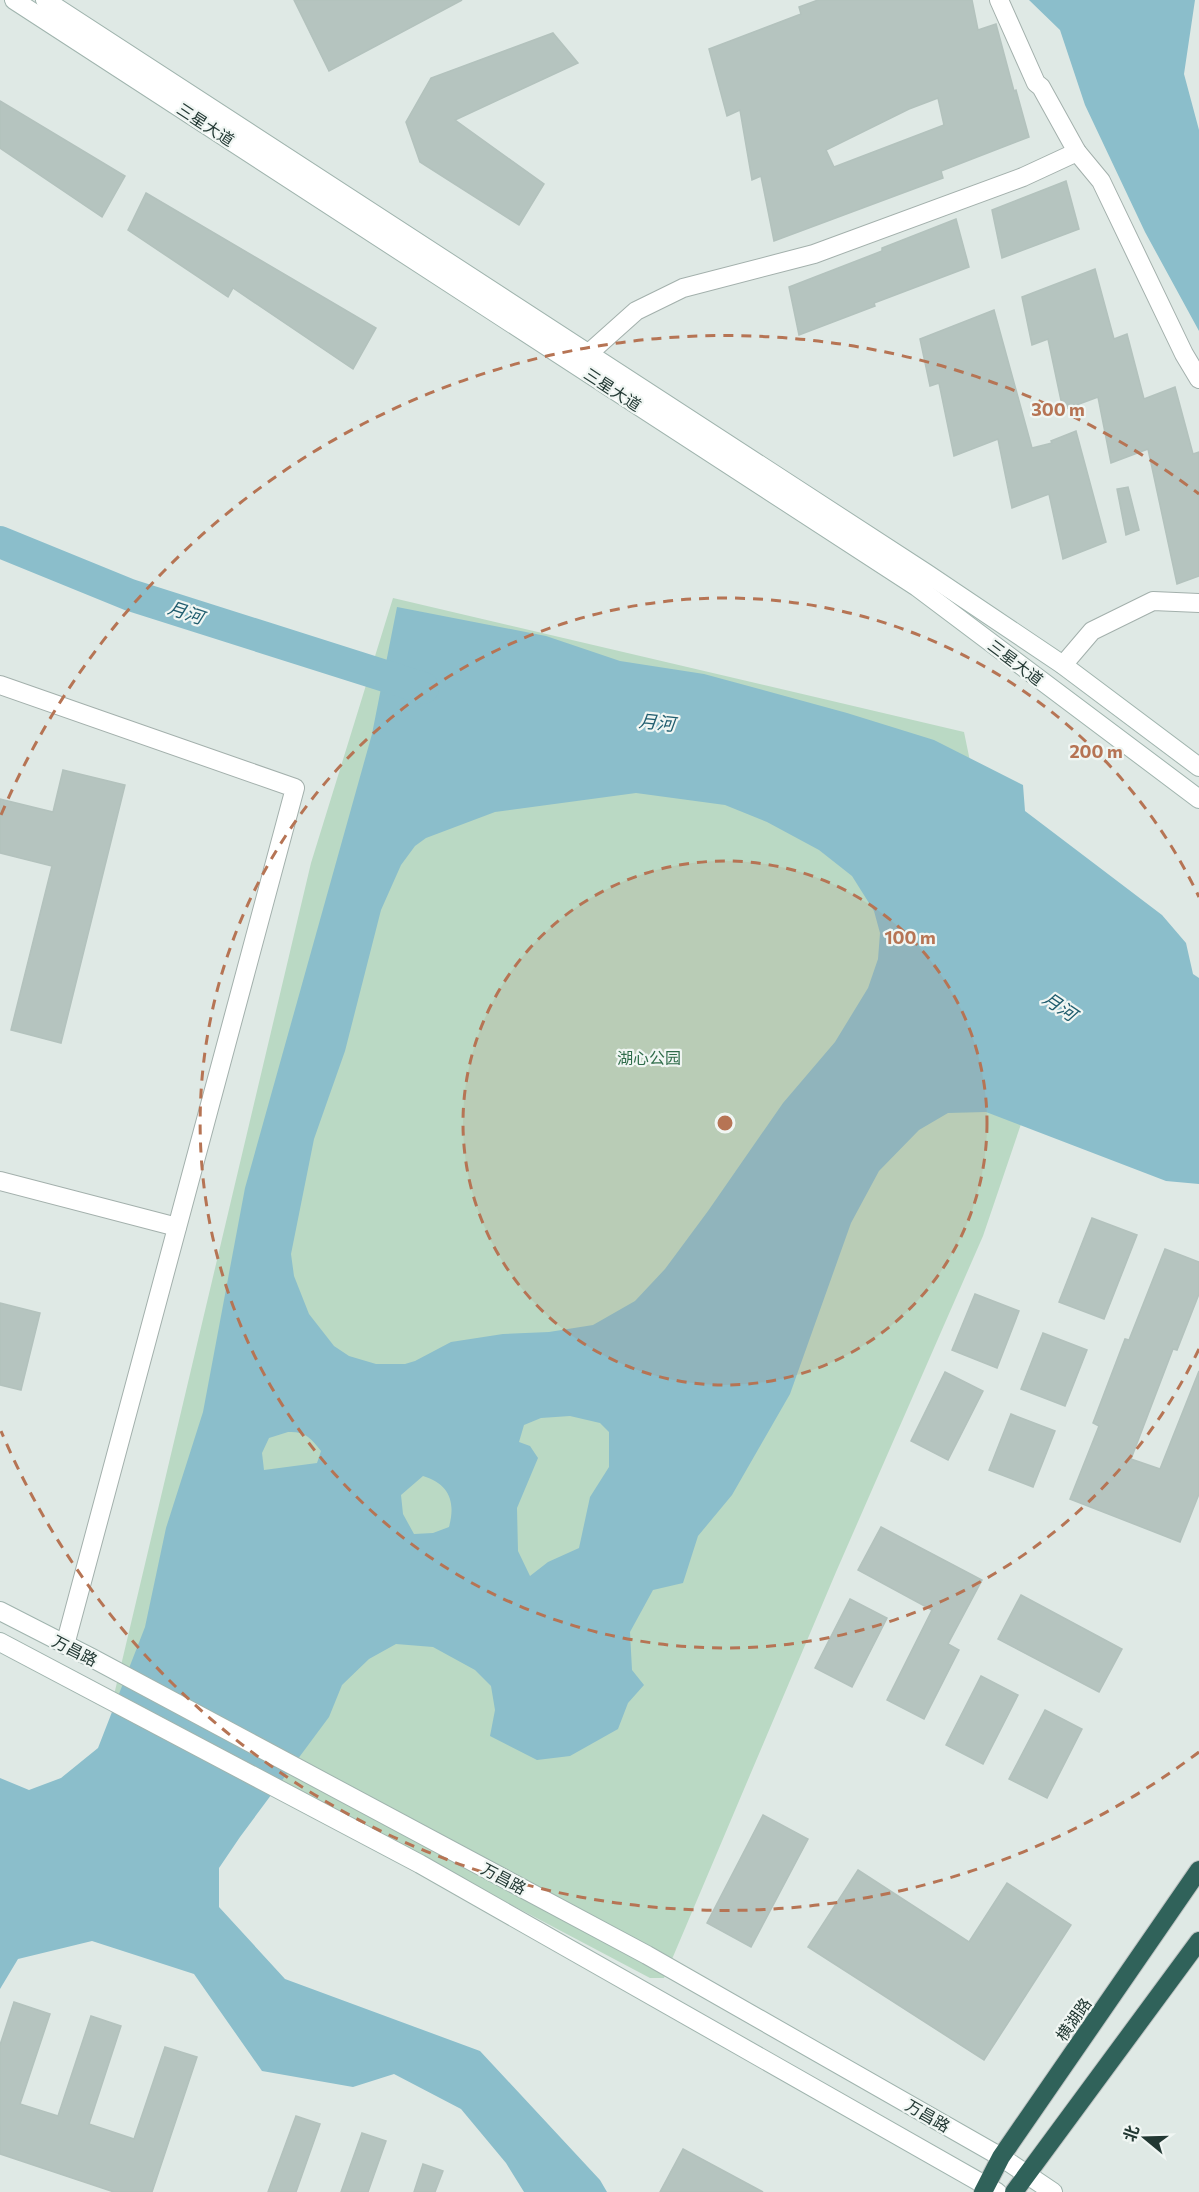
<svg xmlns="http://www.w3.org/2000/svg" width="1199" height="2192" font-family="Commissioner,'Noto Sans SC',sans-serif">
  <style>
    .green { fill: #bad9c4 }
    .water { fill: #8bbecb; fill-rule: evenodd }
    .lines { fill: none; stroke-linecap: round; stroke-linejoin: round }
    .river { stroke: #8bbecb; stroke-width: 32 }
    .building { fill: #b5c4bf; stroke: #b3c2bd; stroke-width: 1.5; fill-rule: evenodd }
    .street-casing { stroke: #a3b0ac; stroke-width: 20 }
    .secondary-casing { stroke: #a0b4ae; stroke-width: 20 }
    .highway-casing { stroke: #bdc3c2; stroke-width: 20 }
    .street { stroke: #fff; stroke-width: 18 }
    .secondary { stroke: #fff; stroke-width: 18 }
    .highway { stroke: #30625a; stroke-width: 18 }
    .ring { fill: none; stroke: #b67454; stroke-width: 3; stroke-dasharray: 10 8 }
    .labels { text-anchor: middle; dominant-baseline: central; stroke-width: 4.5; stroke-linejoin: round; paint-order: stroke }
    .street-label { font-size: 16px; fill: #223833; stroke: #f0f6f3 }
    .park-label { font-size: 16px; fill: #2f6c4a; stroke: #f0f6f3 }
    .water-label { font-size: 18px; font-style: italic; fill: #215e6f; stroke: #f0f6f3 }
    .centre { fill: #b67454; stroke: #f0f6f3; stroke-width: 3 }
    .ring-label { font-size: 18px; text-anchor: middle; font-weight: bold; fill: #b67454; stroke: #f0f6f3; stroke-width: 4.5; stroke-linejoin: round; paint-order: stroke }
  </style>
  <rect width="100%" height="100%" fill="#dfe9e5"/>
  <!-- green -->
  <polygon class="green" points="393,598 964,732 1036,1080 983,1236 836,1572 664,1978 650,1978 114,1695 311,863"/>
  <!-- water -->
  <g class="water">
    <polygon points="1029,0 1195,0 1184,74 1199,130 1199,331 1145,232 1085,105 1060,30"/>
    <path d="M397 607 546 636 620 661 704 674 847 713 934 740 1023 785 1025 811 1162 915 1186 943 1193 974 1199 978V1184L1166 1181 986 1112 948 1113 919 1130 879 1171 851 1223 790 1394 732 1495 698 1536 683 1583 653 1590 630 1632 632 1670 644 1685 628 1703 618 1729 570 1756 537 1760 490 1736 495 1710 491 1686 475 1670 433 1647 396 1644 369 1659 342 1685 329 1717 240 1837 219 1868V1907L285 1979 480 2051 600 2180 607 2192H524L506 2163 461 2109 394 2074 353 2087 262 2071 194 1974 92 1941 18 1959 0 1989V1778L29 1790 61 1778 98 1748 145 1627 166 1528 203 1412 245 1188 372 734ZM636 793 725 805 767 822 819 850 852 876 874 911 880 933 878 959 868 988 835 1042 783 1103 708 1211 665 1269 635 1301 593 1325 549 1332 503 1334 451 1342 415 1361 405 1364H376L349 1356 334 1346 309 1314 294 1276 291 1254 314 1139 345 1051 381 910 401 865 415 846 426 838 495 812ZM570 1416 600 1423 609 1432V1467L590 1497 579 1548 548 1562 530 1576 518 1551 517 1508 538 1458 530 1446 519 1442 524 1425 541 1418ZM288 1432C305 1431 311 1438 321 1451L317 1463 264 1470 262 1453 269 1438ZM423 1476C449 1484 456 1501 449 1527L433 1533 414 1534 403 1514 401 1495Z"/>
  </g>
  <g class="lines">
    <!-- river -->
    <polyline class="river" points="0,542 130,595 423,688"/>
  </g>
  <!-- building -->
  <g class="building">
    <polygon points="294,0 462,0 329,71"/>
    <path d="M818 0H972L978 30 996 24 1014 91 1016 90 1029 137 941 171 943 178 774 241 761 176 752 180 740 110 727 116 709 49 801 14 799 7ZM938 98 944 125 834 167 826 150 909 109Z"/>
    <polygon points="553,33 578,63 455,120 544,184 519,225 420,162 406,122 431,78"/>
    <polygon points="0,101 125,176 102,217 0,148"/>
    <polygon points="1066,181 1079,229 1002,258 992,210"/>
    <polygon points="146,193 376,328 353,369 233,288 228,297 128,230"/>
    <polygon points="956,219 969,267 874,303 875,306 799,335 789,287 882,251 882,248"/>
    <polygon points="1095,269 1114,339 1127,334 1144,399 1175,387 1193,454 1199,452 1199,576 1177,584 1148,449 1111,463 1098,397 1063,410 1048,339 1032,345 1022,297"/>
    <polygon points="994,310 1032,448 1052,443 1051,441 1076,431 1106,542 1063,559 1049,494 1012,508 998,439 954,456 939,383 930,386 920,339"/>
    <polygon points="1128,487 1139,530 1126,535 1117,489"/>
    <polygon points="63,770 125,785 61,1043 11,1030 52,866 0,853 0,799 53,812"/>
    <polygon points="1092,1218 1137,1235 1104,1319 1059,1302"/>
    <polygon points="1165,1249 1199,1262 1199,1294 1177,1350 1173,1349 1131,1459 1160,1469 1199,1371 1199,1494 1180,1542 1070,1499 1099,1426 1093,1423 1125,1339 1129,1340"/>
    <polygon points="975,1294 1019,1311 997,1368 952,1350"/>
    <polygon points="0,1303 40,1313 21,1390 0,1385"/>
    <polygon points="1043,1333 1087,1350 1065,1406 1021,1389"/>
    <polygon points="945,1372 983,1391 948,1460 911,1441"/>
    <polygon points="1011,1414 1055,1431 1033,1487 989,1470"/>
    <polygon points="881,1527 982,1580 948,1644 959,1650 924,1719 887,1700 932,1610 858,1570"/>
    <polygon points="1021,1595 1122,1649 1099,1692 998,1639"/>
    <polygon points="850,1599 887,1618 852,1687 815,1668"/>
    <polygon points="981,1676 1018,1695 983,1764 946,1745"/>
    <polygon points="1045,1710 1082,1729 1047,1798 1009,1779"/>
    <polygon points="763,1815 808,1839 751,1947 707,1923"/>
    <polygon points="858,1870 969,1942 1007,1883 1071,1925 984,2060 808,1947"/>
    <polygon points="14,2002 50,2014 20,2104 58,2116 91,2016 121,2026 89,2124 134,2139 165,2047 197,2057 152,2192 114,2192 0,2154 0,2045"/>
    <polygon points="296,2116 320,2124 296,2192 268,2192"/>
    <polygon points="362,2133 386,2141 368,2192 341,2192"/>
    <polygon points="683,2149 763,2192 660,2192"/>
    <polygon points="423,2164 443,2171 435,2192 414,2192"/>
  </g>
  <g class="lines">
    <!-- street casing -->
    <g class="street-casing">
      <g id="street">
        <polyline points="999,0 1036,83 1041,87 1077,152 1101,181 1184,354 1199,379"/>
        <polyline points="589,353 636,311 683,288 814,254 1023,177 1077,152"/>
        <polyline points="1063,665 1092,631 1153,601 1199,603"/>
        <polyline points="0,685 295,788 65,1645"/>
        <polyline points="0,1181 177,1227"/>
      </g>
    </g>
    <!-- secondary casing -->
    <g class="secondary-casing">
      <g id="secondary">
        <polyline points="14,0 917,587 1199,799"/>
        <polyline points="45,0 926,573 1063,665 1199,767"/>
        <polyline points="0,1611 92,1658 647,1955 1001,2157 1053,2192"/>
        <polyline points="0,1642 420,1864 997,2192"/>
      </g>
    </g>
    <!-- highway casing -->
    <g class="highway-casing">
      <g id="highway">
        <polyline points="983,2192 1001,2157 1199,1870"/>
        <polyline points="1014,2192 1199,1941"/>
      </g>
    </g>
    <!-- street -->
    <use href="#street" class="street"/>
    <!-- secondary -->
    <use href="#secondary" class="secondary"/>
    <!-- highway -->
    <use href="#highway" class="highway"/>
  </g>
  <!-- distance rings -->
  <circle cx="725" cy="1123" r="262" fill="#b67454" fill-opacity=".12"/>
  <g class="ring">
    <circle cx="725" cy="1123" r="262"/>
    <path d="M1199 1349A525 525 0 1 1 1199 897"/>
    <path d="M1199 1752A787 787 0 0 1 1 1431M1 815A787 787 0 0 1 1199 494"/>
  </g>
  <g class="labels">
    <!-- street labels -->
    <g class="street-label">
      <text transform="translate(206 124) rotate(33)">三星大道</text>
      <text transform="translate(613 389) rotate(33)">三星大道</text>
      <text transform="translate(1016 662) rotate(37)">三星大道</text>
      <text transform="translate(75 1650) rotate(27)">万昌路</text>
      <text transform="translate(504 1878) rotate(28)">万昌路</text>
      <text transform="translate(1073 2019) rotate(-55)">横湖路</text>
      <text transform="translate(928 2115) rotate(30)">万昌路</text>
    </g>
    <!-- park labels -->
    <g class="park-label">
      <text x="649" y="1057">湖心公园</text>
    </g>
    <!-- water labels -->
    <g class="water-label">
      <text transform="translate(186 612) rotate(18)">月河</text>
      <text transform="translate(657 722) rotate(6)">月河</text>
      <text transform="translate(1060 1006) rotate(34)">月河</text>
    </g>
  </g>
  <circle cx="725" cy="1123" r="9" class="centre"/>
  <g class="ring-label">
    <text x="1058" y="416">300 m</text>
    <text x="1096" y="758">200 m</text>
    <text x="910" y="944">100 m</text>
  </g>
  <!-- north arrow -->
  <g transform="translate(1145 2138) rotate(289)" stroke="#f0f6f3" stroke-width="4.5" paint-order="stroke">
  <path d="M0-4.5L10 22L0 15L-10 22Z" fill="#223833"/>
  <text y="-9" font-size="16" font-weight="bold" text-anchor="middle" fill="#223833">北</text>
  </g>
</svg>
